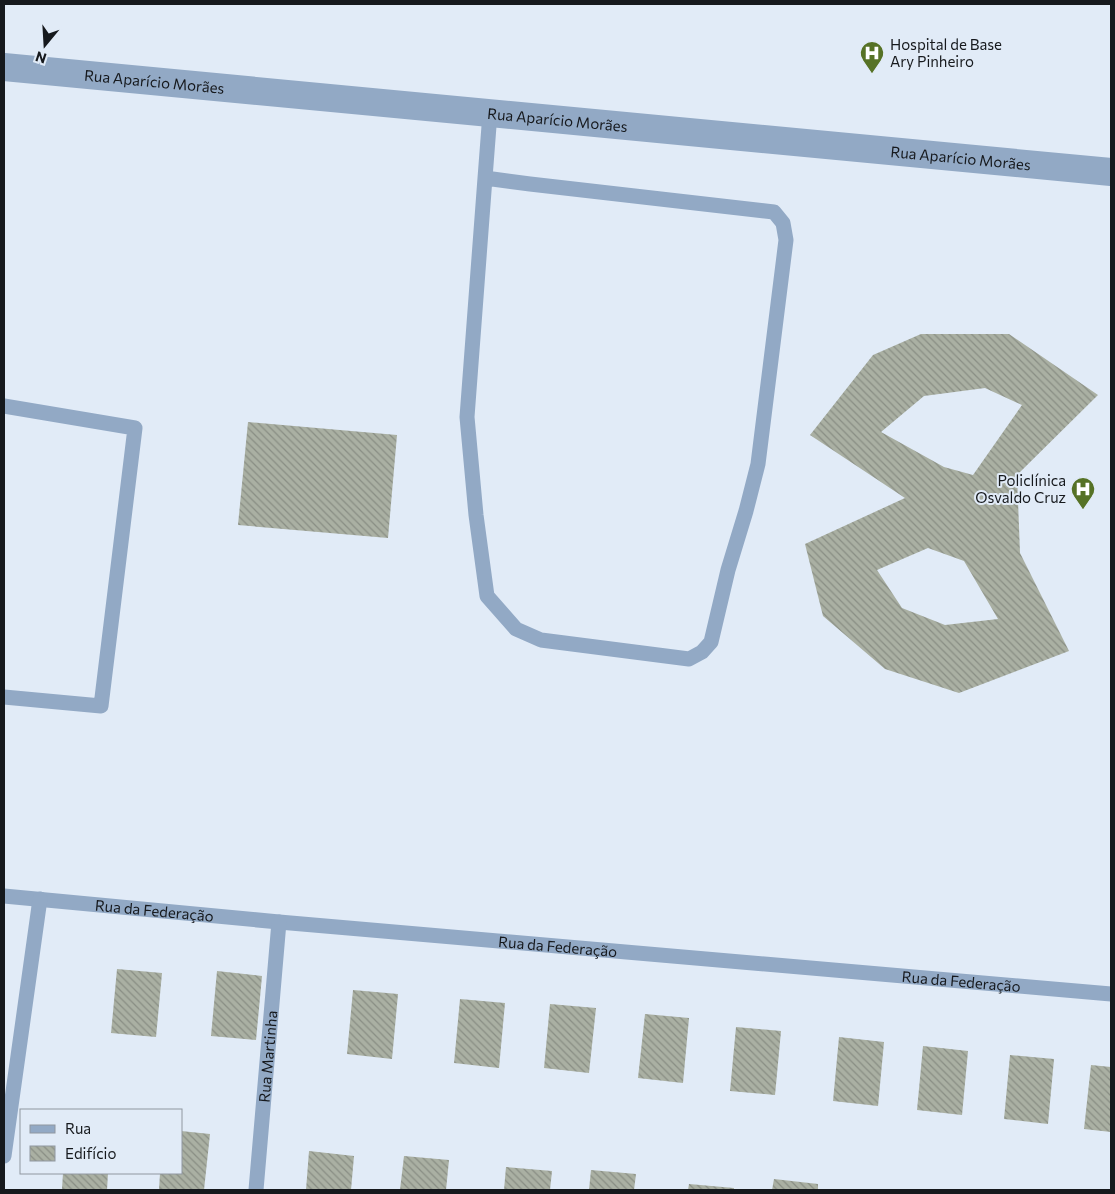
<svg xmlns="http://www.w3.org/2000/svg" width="1115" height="1194" font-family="Commissioner,sans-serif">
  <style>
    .building { fill: url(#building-back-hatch); fill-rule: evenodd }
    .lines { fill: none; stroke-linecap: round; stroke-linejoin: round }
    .lane { stroke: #92a9c5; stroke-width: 15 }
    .street { stroke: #92a9c5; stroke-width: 28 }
    .labels { text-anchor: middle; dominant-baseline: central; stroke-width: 4; stroke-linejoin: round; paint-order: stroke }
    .poi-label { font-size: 15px; fill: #16191d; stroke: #e1ebf7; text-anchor: start }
    .street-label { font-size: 15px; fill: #16191d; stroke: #e1ebf7 }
  </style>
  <defs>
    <pattern id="building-back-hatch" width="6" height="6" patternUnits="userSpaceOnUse" patternTransform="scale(1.25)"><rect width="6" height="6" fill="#aab0a3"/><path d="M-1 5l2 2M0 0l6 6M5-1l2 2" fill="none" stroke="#898e84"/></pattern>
  </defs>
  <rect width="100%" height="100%" fill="#e1ebf7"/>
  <!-- building -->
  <g class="building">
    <path d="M921 334H1009L1098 395 1017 475 1020 553 1069 651 959 693 885 669 823 616 805 544 905 498 810 435 873 355ZM985 388 1022 405 973 475 944 467 881 432 924 396ZM928 548 964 561 998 619 945 625 902 608 877 570Z"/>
    <polygon points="248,422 397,435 388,538 238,525"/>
    <polygon points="117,969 162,973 156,1037 111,1033"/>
    <polygon points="217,971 262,976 256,1040 211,1036"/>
    <polygon points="353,990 398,994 392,1059 347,1054"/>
    <polygon points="460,999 505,1003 499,1068 454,1063"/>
    <polygon points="550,1004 596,1008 589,1073 544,1068"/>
    <polygon points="645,1014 689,1018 683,1083 638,1078"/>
    <polygon points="736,1027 781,1031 775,1095 730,1091"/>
    <polygon points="839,1037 884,1042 878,1106 833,1101"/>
    <polygon points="923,1046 968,1051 962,1115 917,1110"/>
    <polygon points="1010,1055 1054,1059 1048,1124 1004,1119"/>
    <polygon points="1091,1065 1111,1067 1111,1132 1084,1129"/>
    <polygon points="181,1131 210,1134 204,1190 159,1190 160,1173 181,1173"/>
    <polygon points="309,1151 354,1156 351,1190 306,1190"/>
    <polygon points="404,1156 449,1160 446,1190 400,1190"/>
    <polygon points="506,1167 552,1171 550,1190 504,1190"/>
    <polygon points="591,1170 636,1174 634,1190 589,1190"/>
    <polygon points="63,1173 108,1173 107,1190 62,1189"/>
    <polygon points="774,1179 818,1184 818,1190 772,1190"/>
    <polygon points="689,1184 734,1188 734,1190 688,1190"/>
  </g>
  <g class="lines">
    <!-- lane -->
    <g class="lane">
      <polyline points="485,178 467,417 476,515 487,596 516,629 541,640 689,659 702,652 711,642 728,570 746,511 758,464 786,240 783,223 774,212 530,184 485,178 490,113"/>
      <polyline points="4,406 135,428 101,706 4,697"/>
      <path id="s1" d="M4 896 279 922 1111 994"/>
      <polyline points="4,1156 40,899"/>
      <path id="s2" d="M256 1190 279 922"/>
    </g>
    <!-- street -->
    <path class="street" id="s3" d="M4 67 1111 172"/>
  </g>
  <!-- icons -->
  <defs>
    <g id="hospital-pin" transform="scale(1.25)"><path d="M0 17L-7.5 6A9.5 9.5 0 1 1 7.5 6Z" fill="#567226" stroke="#e1ebf7"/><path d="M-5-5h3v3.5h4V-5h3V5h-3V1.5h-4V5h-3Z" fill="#fff"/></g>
  </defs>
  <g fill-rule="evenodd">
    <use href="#hospital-pin" x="872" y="53"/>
    <use href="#hospital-pin" x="1083" y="489"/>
  </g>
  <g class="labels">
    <!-- poi labels -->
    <g class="poi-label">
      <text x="890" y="44">Hospital de Base<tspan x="890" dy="17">Ary Pinheiro</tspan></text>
      <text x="1066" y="480" text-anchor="end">Policlínica<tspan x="1066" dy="17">Osvaldo Cruz</tspan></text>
    </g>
    <!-- street labels -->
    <g class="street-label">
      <text stroke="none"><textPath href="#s3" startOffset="151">Rua Aparício Morães</textPath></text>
      <text stroke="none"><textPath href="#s3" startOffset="556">Rua Aparício Morães</textPath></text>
      <text stroke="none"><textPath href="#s3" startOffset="961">Rua Aparício Morães</textPath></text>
      <text stroke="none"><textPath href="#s1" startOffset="151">Rua da Federação</textPath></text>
      <text stroke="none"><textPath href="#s1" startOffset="556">Rua da Federação</textPath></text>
      <text stroke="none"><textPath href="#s1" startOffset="961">Rua da Federação</textPath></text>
      <text stroke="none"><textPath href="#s2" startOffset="134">Rua Martinha</textPath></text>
    </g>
  </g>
  <!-- border -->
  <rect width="1115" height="1194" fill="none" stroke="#16191d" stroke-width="10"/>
  <!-- legend -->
  <rect x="20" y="1109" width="162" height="65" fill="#e1ebf7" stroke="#9097a0"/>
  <rect x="30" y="1125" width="25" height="8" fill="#92a9c5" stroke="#9097a0"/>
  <text x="65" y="1134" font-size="15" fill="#16191d">Rua</text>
  <rect x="30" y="1146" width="25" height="15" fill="url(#building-back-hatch)" stroke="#9097a0"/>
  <text x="65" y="1159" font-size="15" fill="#16191d">Edifício</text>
  <!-- north arrow -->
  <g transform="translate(45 45) rotate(198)" stroke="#e1ebf7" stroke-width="4" paint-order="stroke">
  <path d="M0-4L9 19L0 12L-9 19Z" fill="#16191d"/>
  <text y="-8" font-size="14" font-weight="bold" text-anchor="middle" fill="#16191d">N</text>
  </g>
</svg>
